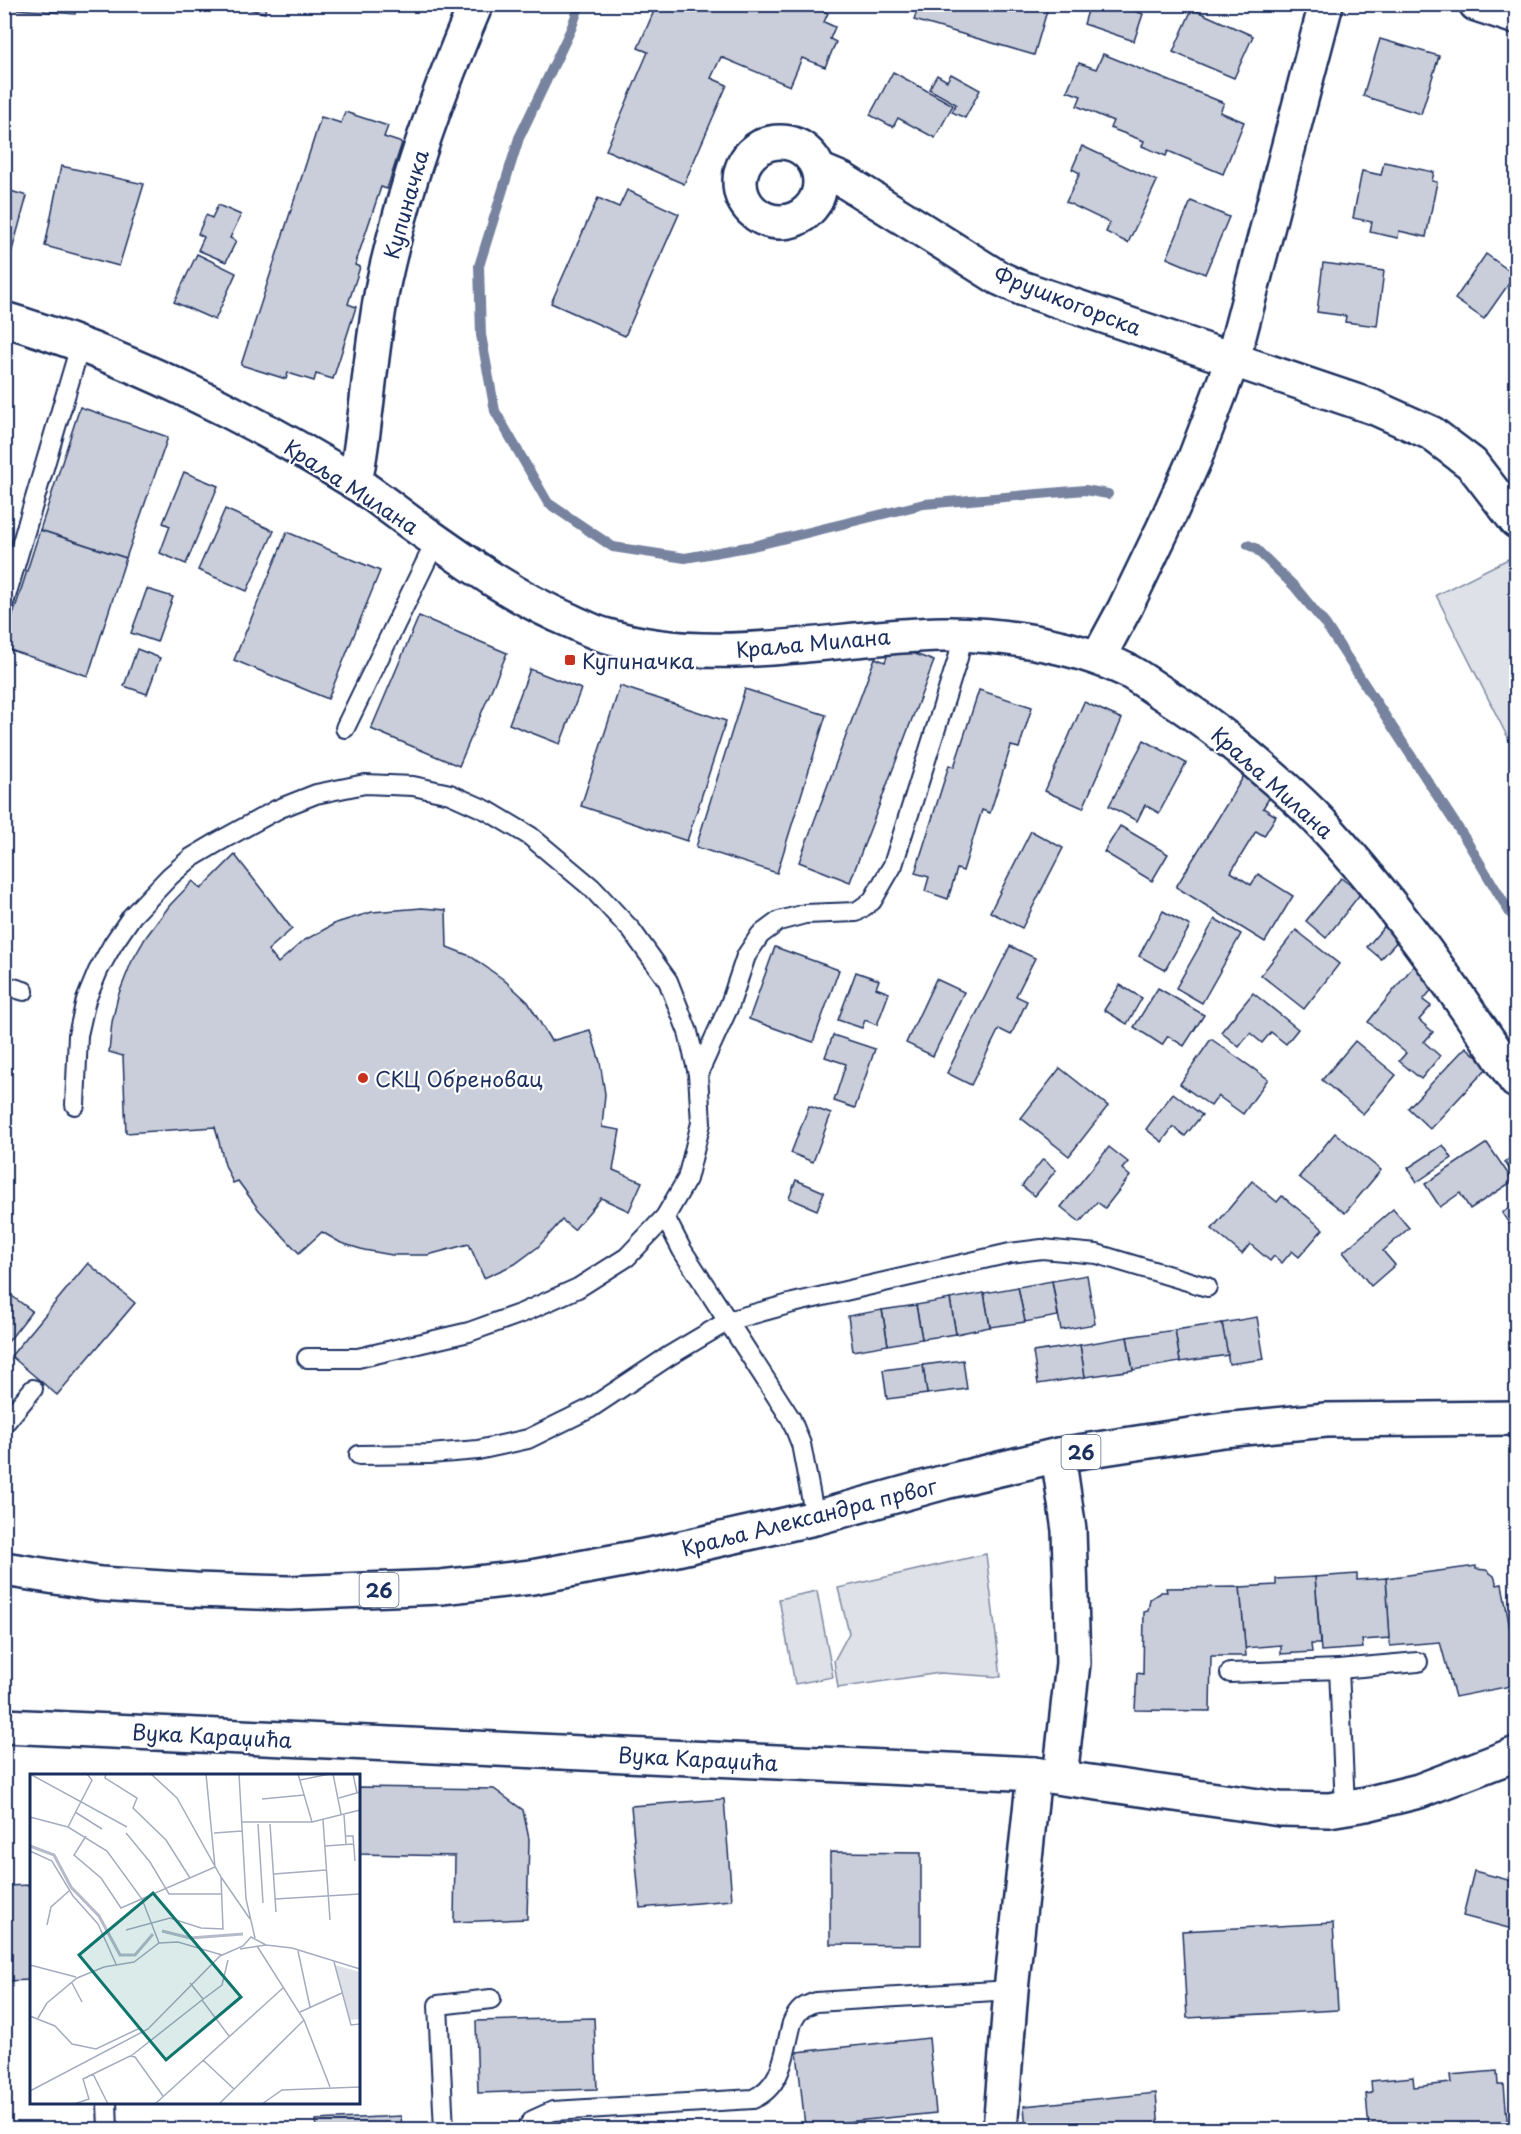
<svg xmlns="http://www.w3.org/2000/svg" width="1521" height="2134" font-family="'Playpen Sans',sans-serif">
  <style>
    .green { fill: #dee1e7; stroke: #7c88a2; stroke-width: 1.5 }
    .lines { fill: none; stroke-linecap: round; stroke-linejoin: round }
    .stream { stroke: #77839f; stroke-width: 10 }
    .building { fill: #caceda; stroke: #1b2f5e; stroke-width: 1.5 }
    .service-casing { stroke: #1b2f5e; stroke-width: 22 }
    .minor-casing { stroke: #1b2f5e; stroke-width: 38 }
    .primary-casing { stroke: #1b2f5e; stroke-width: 38 }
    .service { stroke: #fff; stroke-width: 18 }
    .minor { stroke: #fff; stroke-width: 33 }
    .primary { stroke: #fff; stroke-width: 33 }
    .poi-dot { fill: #c8321e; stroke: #fff; stroke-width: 2 }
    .labels { text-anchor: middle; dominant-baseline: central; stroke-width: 4.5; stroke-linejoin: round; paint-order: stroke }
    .shield { fill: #fff; stroke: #5f6d8e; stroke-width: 1.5 }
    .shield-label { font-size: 20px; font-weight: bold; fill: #1b2f5e }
    .street-label { font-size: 21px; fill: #1b2f5e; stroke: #fff }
    .poi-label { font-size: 21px; fill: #1b2f5e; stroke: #fff; text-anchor: start }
    .inset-river { fill: none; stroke: #b5bbca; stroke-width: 3 }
    .inset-road { fill: none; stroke: #a4acbf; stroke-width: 1.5 }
    .view { fill: #0f766e; fill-opacity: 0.15; stroke: #0f766e; stroke-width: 3 }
    .inset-edge { fill: none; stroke: #1b2f5e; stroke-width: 3 }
  </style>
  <rect width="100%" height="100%" fill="#fff"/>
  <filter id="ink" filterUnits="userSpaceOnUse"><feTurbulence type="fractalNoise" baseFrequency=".0167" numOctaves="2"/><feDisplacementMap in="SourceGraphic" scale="12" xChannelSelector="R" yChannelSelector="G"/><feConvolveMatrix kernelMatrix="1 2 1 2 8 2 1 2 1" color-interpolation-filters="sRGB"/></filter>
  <g filter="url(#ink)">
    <!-- green -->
    <g class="green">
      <polygon points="1510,558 1516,571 1516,754 1436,595"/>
      <polygon points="986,1554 1001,1677 940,1673 838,1688 834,1661 849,1633 838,1588"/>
      <polygon points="817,1591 833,1677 795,1684 779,1599"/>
    </g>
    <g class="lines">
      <!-- stream -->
      <g class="stream">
        <polyline points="580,4 571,29 519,138 479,266 481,335 495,411 548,503 613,547 685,558 753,546 924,504 1085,490 1108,494"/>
        <polyline points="1248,545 1255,548 1295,587 1326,625 1466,840 1510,913 1516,918"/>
      </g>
    </g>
    <!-- building -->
    <g class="building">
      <polygon points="16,4 76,4 75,14 15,9"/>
      <polygon points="228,4 266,4 265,13"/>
      <polygon points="657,4 809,4 828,13 824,22 835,27 830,39 836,42 825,67 802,58 790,86 721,57 711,78 727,85 684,184 606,150 648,52 638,48"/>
      <polygon points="919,4 1049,4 1034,55 914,20"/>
      <polygon points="1090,4 1115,4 1143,14 1134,41 1084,24"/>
      <polygon points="1192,9 1253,36 1234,78 1173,52"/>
      <polygon points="1380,39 1439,56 1421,114 1363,96"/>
      <polygon points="1103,54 1224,103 1220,112 1244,122 1223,174 1168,151 1166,156 1142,146 1144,141 1110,128 1113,121 1077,106 1081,96 1067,91 1079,63 1096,69"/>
      <polygon points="893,72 953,105 935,138 898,118 893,127 870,115"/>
      <polygon points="951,74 980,90 965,118 952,112 956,104 929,89 937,75 947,81"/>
      <polygon points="345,112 388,126 384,137 402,143 387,189 381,187 355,265 360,267 348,304 356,307 333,379 316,374 314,381 288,373 286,379 241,365 321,117 341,123"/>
      <polygon points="1082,146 1157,181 1128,243 1106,232 1110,223 1066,202 1080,173 1072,169"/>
      <polygon points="1384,162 1434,172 1432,181 1437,182 1426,237 1399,231 1398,238 1370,232 1372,222 1353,218 1362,171 1381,175"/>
      <polygon points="61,166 144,184 119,266 45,246"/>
      <polygon points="4,189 27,196 11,254 4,252"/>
      <polygon points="627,190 679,214 625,336 551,303 598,198 619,207"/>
      <polygon points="1191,201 1229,217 1205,274 1167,258"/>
      <polygon points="218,205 241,215 230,238 236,241 226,262 198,250 204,237 198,234 206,215 212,218"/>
      <polygon points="197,254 236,273 215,320 174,302"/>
      <polygon points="1486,254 1515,275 1484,319 1455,299"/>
      <polygon points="1323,263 1384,271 1377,326 1345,322 1346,316 1317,312"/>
      <polygon points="80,407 168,437 126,558 40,530"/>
      <polygon points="184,472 218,486 186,564 160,553 170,526 163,523"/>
      <polygon points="225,509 274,531 247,591 198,570"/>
      <polygon points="40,530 126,558 88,676 4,648 4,643"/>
      <polygon points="287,532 380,571 328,699 234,660"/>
      <polygon points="147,589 173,597 157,642 131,633"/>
      <polygon points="419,616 507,653 459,766 371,729"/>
      <polygon points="891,645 934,661 850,882 799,862 875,658 885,662"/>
      <polygon points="137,649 160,658 147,694 124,686"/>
      <polygon points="530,669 581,689 560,744 509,724"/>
      <polygon points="620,686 726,721 687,841 581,806"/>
      <polygon points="745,689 826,715 777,873 696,847"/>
      <polygon points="979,690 1032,707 1019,748 1011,746 990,813 982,810 963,871 957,869 948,899 925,891 929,877 915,873 949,765 954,767"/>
      <polygon points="1084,702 1122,719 1083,808 1045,791"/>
      <polygon points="1144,740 1186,763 1159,813 1145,805 1137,821 1109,806"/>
      <polygon points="1245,774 1273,792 1263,808 1276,816 1264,836 1256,831 1231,872 1251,885 1258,874 1293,896 1265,942 1176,887"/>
      <polygon points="1120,826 1168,854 1152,881 1104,852"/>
      <polygon points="1031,831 1063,848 1022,928 990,912"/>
      <polygon points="235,855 292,929 268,950 278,963 303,941 336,923 372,912 422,908 446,910 447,947 470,956 503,979 528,1002 551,1041 590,1030 600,1062 605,1094 602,1127 620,1130 613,1170 642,1182 629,1211 601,1198 574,1230 562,1220 538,1247 515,1264 484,1278 469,1244 428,1255 392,1255 364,1250 341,1243 322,1232 299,1253 259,1210 238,1181 233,1183 225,1165 215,1127 126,1133 123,1056 109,1052 112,1022 118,996 131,963 146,937 170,905 193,881 201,889"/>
      <polygon points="1341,878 1361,893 1326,938 1306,921"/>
      <polygon points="1163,911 1190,926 1165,970 1139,956"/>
      <polygon points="1215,919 1241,934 1202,1003 1176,988"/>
      <polygon points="1388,922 1403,935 1381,959 1367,947"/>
      <polygon points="1296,930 1339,964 1304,1009 1261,975"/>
      <polygon points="1010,946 1035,958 1016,996 1027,1001 1011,1035 999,1029 971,1085 947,1073"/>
      <polygon points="775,947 839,970 813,1042 749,1019"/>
      <polygon points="1415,964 1438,982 1423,1000 1431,1006 1419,1020 1433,1032 1424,1042 1440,1056 1421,1079 1399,1061 1406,1053 1368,1022"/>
      <polygon points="856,972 879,980 876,988 889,993 877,1025 865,1020 862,1028 838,1020"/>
      <polygon points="936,979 964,992 933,1056 906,1043"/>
      <polygon points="1120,985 1142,998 1127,1024 1104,1010"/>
      <polygon points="1158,988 1204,1015 1184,1046 1168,1036 1162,1045 1134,1027"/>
      <polygon points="1253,993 1298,1029 1286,1044 1271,1032 1262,1043 1250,1033 1239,1047 1221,1032"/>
      <polygon points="833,1035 875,1049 855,1108 834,1101 846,1064 825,1057"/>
      <polygon points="1211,1039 1268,1079 1243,1114 1218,1096 1211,1106 1180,1084"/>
      <polygon points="1355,1041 1396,1075 1363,1114 1322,1080"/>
      <polygon points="1466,1047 1488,1067 1430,1129 1408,1108"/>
      <polygon points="1060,1068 1108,1106 1069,1156 1021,1118"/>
      <polygon points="1173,1093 1202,1115 1185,1136 1173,1127 1162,1142 1146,1129"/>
      <polygon points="809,1106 831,1114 813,1162 791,1153"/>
      <polygon points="1335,1133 1381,1170 1345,1213 1299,1177"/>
      <polygon points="1487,1143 1513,1181 1470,1209 1460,1193 1440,1207 1425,1184"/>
      <polygon points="1443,1145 1452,1158 1417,1182 1408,1168"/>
      <polygon points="1109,1147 1128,1162 1122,1169 1130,1176 1105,1208 1097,1202 1080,1222 1061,1207"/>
      <polygon points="1516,1154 1516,1180 1505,1162"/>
      <polygon points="1043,1159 1056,1170 1035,1196 1022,1186"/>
      <polygon points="796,1180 824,1192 817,1210 789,1198"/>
      <polygon points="1252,1181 1277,1202 1282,1196 1323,1229 1299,1257 1292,1251 1282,1263 1274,1256 1270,1261 1250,1244 1242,1254 1212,1229"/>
      <polygon points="1516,1203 1516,1234 1502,1213"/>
      <polygon points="1393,1209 1409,1228 1383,1251 1395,1265 1371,1286 1343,1252"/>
      <polygon points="88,1263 135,1303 57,1395 11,1356"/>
      <polygon points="1087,1275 1095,1324 1061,1330 1052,1281"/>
      <polygon points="1052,1281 1058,1316 1025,1322 1018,1287"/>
      <polygon points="1018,1287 1025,1322 990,1327 984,1293"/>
      <polygon points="4,1290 32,1311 4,1347"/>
      <polygon points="984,1293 990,1327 956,1334 950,1299"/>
      <polygon points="950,1299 956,1334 922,1339 916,1305"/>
      <polygon points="916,1305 922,1339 888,1345 882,1310"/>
      <polygon points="882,1310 888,1345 853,1351 848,1316"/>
      <polygon points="1257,1317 1264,1359 1229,1364 1222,1323"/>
      <polygon points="1222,1323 1228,1355 1180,1362 1175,1330"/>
      <polygon points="1175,1330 1180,1362 1133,1370 1127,1337"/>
      <polygon points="1127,1337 1133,1370 1085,1377 1080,1345"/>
      <polygon points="1080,1345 1085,1377 1038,1384 1033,1352"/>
      <polygon points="963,1360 967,1389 927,1394 923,1365"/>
      <polygon points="923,1365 927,1394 887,1399 883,1370"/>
      <polygon points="1476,1566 1476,1569 1486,1570 1494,1576 1497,1585 1502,1584 1513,1646 1516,1646 1516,1685 1455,1697 1440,1642 1390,1646 1386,1578"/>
      <polygon points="1357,1574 1357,1580 1386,1578 1390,1638 1362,1640 1363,1648 1321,1651 1315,1577"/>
      <polygon points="1315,1577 1320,1644 1311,1644 1312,1652 1281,1654 1281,1645 1245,1648 1240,1587 1276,1585 1276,1579"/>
      <polygon points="1240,1587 1246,1656 1211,1656 1210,1711 1135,1710 1137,1673 1143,1674 1144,1612 1148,1611 1150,1599 1161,1592 1167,1592 1166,1588"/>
      <polygon points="358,1787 494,1789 523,1810 529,1839 527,1919 454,1922 455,1856 358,1854"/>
      <polygon points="724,1799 732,1900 640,1908 631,1806"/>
      <polygon points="830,1852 921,1853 921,1945 830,1944"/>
      <polygon points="1474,1871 1516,1882 1516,1930 1463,1916"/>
      <polygon points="32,1885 32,1980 4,1981 4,1886"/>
      <polygon points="1333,1923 1338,2010 1187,2018 1182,1931"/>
      <polygon points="594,2018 597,2089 478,2093 476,2021"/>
      <polygon points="929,2038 936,2113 805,2126 797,2052"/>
      <polygon points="1497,2071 1498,2085 1504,2085 1508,2130 1369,2130 1366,2094 1372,2093 1371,2081 1413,2077 1414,2087 1451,2083 1450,2075"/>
      <polygon points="1156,2093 1159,2130 1026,2130 1024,2106"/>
      <polygon points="401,2116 402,2130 317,2130 316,2120"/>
      <polygon points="79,2125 79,2130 4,2130 4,2128"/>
    </g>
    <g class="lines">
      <!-- service casing -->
      <g class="service-casing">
        <g id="service">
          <polyline points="4,603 80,346"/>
          <polyline points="345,728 436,541"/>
          <polyline points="4,985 24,991"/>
          <polyline points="698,1074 730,1004 746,956 760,935 779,921 805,914 856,912 872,901 893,865 958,658 963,634"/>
          <polyline points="75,1105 78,1035 86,1000 98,971 113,944 132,916 170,876 191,858 218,842 278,809 316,794 365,784 413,786 450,794 488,811 530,836 592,888 632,931 668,981 688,1032 698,1074 701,1123 687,1179 665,1217 682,1250 791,1419 801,1444 815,1518"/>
          <polyline points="307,1358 358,1358 469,1332 522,1313 578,1288 627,1257 665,1217"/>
          <polyline points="4,1424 33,1389"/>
          <polyline points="359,1455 430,1454 478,1450 528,1439 589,1409 669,1356 728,1321 793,1303 1010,1253 1042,1249 1097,1254 1207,1287"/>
          <polyline points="1339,1669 1418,1662"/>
          <polyline points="1230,1673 1339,1669 1345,1807"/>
          <polyline points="107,2102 108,2130"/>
          <polyline points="444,2130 438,2005 491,1999"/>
          <path d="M525 2130 533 2120 553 2111 753 2099C784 2085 784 2052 792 2023 798 2010 803 2006 816 2002L1011 1990"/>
        </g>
      </g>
      <!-- minor casing -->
      <g class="minor-casing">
        <g id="minor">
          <polyline points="1476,4 1516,17"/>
          <circle cx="780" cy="182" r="40"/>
          <polyline points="819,170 843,180 999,278 1021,288 1373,407 1431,433 1472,464 1516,521"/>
          <path d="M4 319C122 354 248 416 353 481 373 494 392 509 411 523 462 559 513 597 571 621 582 626 593 632 604 635 714 669 831 636 942 634 999 633 1074 645 1126 670 1136 675 1146 682 1156 689 1188 709 1214 727 1243 752 1275 779 1307 806 1334 837 1402 913 1460 998 1516 1081"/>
          <path d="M355 483C368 416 370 347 384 280 405 185 437 94 476 4"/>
          <polyline points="1098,658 1125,608 1164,527 1195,458 1233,359 1326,4"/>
          <polyline points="1058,1455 1069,1530 1073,1663 1060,1777"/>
          <polyline points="4,1726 1034,1774 1011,1990 1000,2130"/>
          <polyline points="1034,1774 1280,1809 1329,1810 1366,1804 1419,1791 1516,1754"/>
        </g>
      </g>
      <!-- primary casing -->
      <g class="primary-casing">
        <polyline id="primary" points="4,1569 100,1584 195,1590 289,1593 441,1587 532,1577 655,1554 815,1518 945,1482 1058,1455 1223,1430 1326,1420 1516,1418"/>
      </g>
      <!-- service -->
      <use href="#service" class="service"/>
      <!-- minor -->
      <use href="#minor" class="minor"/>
      <!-- primary -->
      <use href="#primary" class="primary"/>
    </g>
  </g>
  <!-- markers -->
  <g class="poi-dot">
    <rect x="564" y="654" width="12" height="12" rx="3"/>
    <circle cx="363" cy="1078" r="6"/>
  </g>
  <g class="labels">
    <!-- shield labels -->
    <g class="shield">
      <rect x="1061.5" y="1435" width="39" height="34" rx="4.5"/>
      <rect x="359.5" y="1573" width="39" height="34" rx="4.5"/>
    </g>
    <g class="shield-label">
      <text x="1081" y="1452">26</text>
      <text x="379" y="1590">26</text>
    </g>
    <!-- street labels -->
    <g class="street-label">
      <text transform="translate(405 204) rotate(-74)">Купиначка</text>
      <text transform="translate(1068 300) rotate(21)">Фрушкогорска</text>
      <text transform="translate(352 486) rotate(33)">Краља Милана</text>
      <text transform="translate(813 642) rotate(-5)">Краља Милана</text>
      <text transform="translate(1273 782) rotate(42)">Краља Милана</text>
      <text transform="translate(809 1516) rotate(-14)">Краља Александра првог</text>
      <text transform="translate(212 1735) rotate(3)">Вука Караџића</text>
      <text transform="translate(698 1758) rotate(3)">Вука Караџића</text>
    </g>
    <!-- poi labels -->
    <g class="poi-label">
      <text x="582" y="660">Купиначка</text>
      <text x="375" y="1078">СКЦ Обреновац</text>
    </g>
  </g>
  <!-- overview -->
  <g transform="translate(30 1774)">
    <rect width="330" height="330" fill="#fff"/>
    <path d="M305 191 330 198V245L320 246Z" fill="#dee1e7"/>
    <path class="inset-river" d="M0 72 24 81 41 113 69 142 90 181H105L123 160M132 157 160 164 213 160"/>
    <path class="inset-road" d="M0 0 97 53M76 0 75 4 107 24 103 34 136 66 160 104M121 0 147 24 191 103 220 145M209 0 216 125 225 164M268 0 282 48M303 0 311 40M323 0 327 19M270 6 300 0M309 24 330 18M232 25 274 21M45 38 72 55M314 41 316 70M0 43 38 53 77 77 112 125 129 169M293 46 300 146M211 48H282L330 36M228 50 233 129M240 50 246 138M38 53 62 6 57 0M96 59 120 88 139 120H191M184 59 212 57M56 62 44 81 71 104 91 134 185 93 176 0M315 62H323L325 87M295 72 323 70M0 77 22 87 43 122 68 150 86 190M244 100 296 96M245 125 330 120M17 151 21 133 39 117M96 156 140 144 171 154 193 155 191 103M227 172 274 246 300 313M210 175 236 171 262 174 330 195M268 177 280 233M304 188 321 251 330 250M0 191 46 203M42 209 52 228M160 209 173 225M172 226 192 211 198 186M270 238 312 219M0 242 25 252 42 270 66 275 110 254M8 244 17 229 47 204 74 193 104 188 129 169 148 168 192 181M101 282 172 226 199 262M173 286 204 315M63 300 78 330M0 317 118 255 190 182 213 172 221 163 236 171M44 330 59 325 53 305 100 282 105 283 133 322M125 330 254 213M189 330 274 246M232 330 252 316 330 313"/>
    <path class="view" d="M123 119 211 223 136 286 49 181Z"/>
    <rect width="330" height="330" class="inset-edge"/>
  </g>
  <!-- margin -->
  <rect width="1521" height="2134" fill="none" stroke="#fff" stroke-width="24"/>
  <rect x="12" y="12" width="1497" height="2110" fill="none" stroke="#1b2f5e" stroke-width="2" filter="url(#ink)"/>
</svg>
